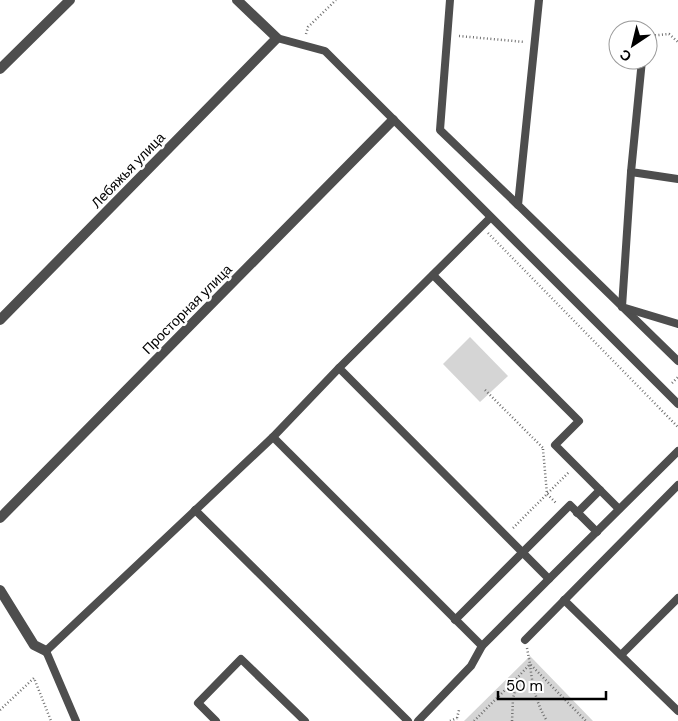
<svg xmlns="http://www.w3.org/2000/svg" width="678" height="721" font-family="'DM Sans',sans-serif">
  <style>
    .green { fill: #d5d5d5 }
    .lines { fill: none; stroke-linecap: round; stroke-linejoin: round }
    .path { stroke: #707070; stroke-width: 2.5; stroke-dasharray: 1 2.5; stroke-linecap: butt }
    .lane { stroke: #4e4e4e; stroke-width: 8 }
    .street { stroke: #4e4e4e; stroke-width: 10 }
    .labels { text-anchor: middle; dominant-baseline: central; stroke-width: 5; stroke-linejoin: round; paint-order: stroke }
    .street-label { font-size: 14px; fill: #000; stroke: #fff }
  </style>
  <rect width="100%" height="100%" fill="#fff"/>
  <!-- green -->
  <g class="green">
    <polygon points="470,337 508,376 480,402 443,364"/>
    <polygon points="530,656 593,721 464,721"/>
  </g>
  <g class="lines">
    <!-- path -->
    <g class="path">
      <polyline points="306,34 308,27 336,0"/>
      <polyline points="459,36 525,42"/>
      <polyline points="648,36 669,34 678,42"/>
      <polyline points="488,233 678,427"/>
      <polyline points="672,383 678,377"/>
      <polyline points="485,390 544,449"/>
      <polyline points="543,449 547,494 557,504"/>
      <polyline points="513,528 569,472"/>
      <polyline points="527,648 530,664 586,721"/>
      <polyline points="0,710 34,678 51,721"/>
      <polyline points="457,718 459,710"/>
      <polyline points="450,721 457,718"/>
      <polyline points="474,721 517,678"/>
      <path d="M512 721 513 699 518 677 530 664C532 684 536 703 547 721"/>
    </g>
    <!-- lane -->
    <g class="lane">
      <polyline points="450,0 440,130 518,205"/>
      <polyline points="539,0 518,205 678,361"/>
      <polyline points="277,38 325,51 678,404"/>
      <polyline points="642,60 631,172 678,179"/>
      <polyline points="631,172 622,307 678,324"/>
      <polyline points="490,218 339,368 549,579 678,451"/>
      <polyline points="433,275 579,421 555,445 619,509"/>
      <polyline points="273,437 482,646"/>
      <polyline points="195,510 408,721"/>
      <polyline points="577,513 600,490"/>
      <polyline points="564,600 678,711"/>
      <polyline points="455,620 570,505 597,532"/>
      <polyline points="525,640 678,485"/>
      <polyline points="621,655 678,598"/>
      <polyline points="76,721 46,651 273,437 339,368"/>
      <polyline points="216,721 198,703 241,659 305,721"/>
      <polyline points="418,721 471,666 482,646 549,579"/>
    </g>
    <!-- street -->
    <g class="street">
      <polyline points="0,69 70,0"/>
      <polyline points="0,320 277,38 237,0"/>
      <polyline points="0,518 393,120"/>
      <polyline points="0,590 34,645 46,651"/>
    </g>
  </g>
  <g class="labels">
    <!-- street labels -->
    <g class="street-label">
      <text transform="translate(128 170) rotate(-46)">Лебяжья улица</text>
      <text transform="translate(187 309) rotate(-45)">Просторная улица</text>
    </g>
  </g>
  <!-- north arrow -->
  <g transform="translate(633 45) rotate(215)"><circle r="24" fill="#ffffff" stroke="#999999"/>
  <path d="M0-4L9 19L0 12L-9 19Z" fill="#000000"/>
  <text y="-8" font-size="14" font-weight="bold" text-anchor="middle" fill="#000000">С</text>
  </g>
  <!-- scale -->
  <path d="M498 691v8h108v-8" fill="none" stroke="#000000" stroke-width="2.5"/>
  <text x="506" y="691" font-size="15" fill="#000000" stroke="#ffffff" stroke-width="4" paint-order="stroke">50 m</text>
</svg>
